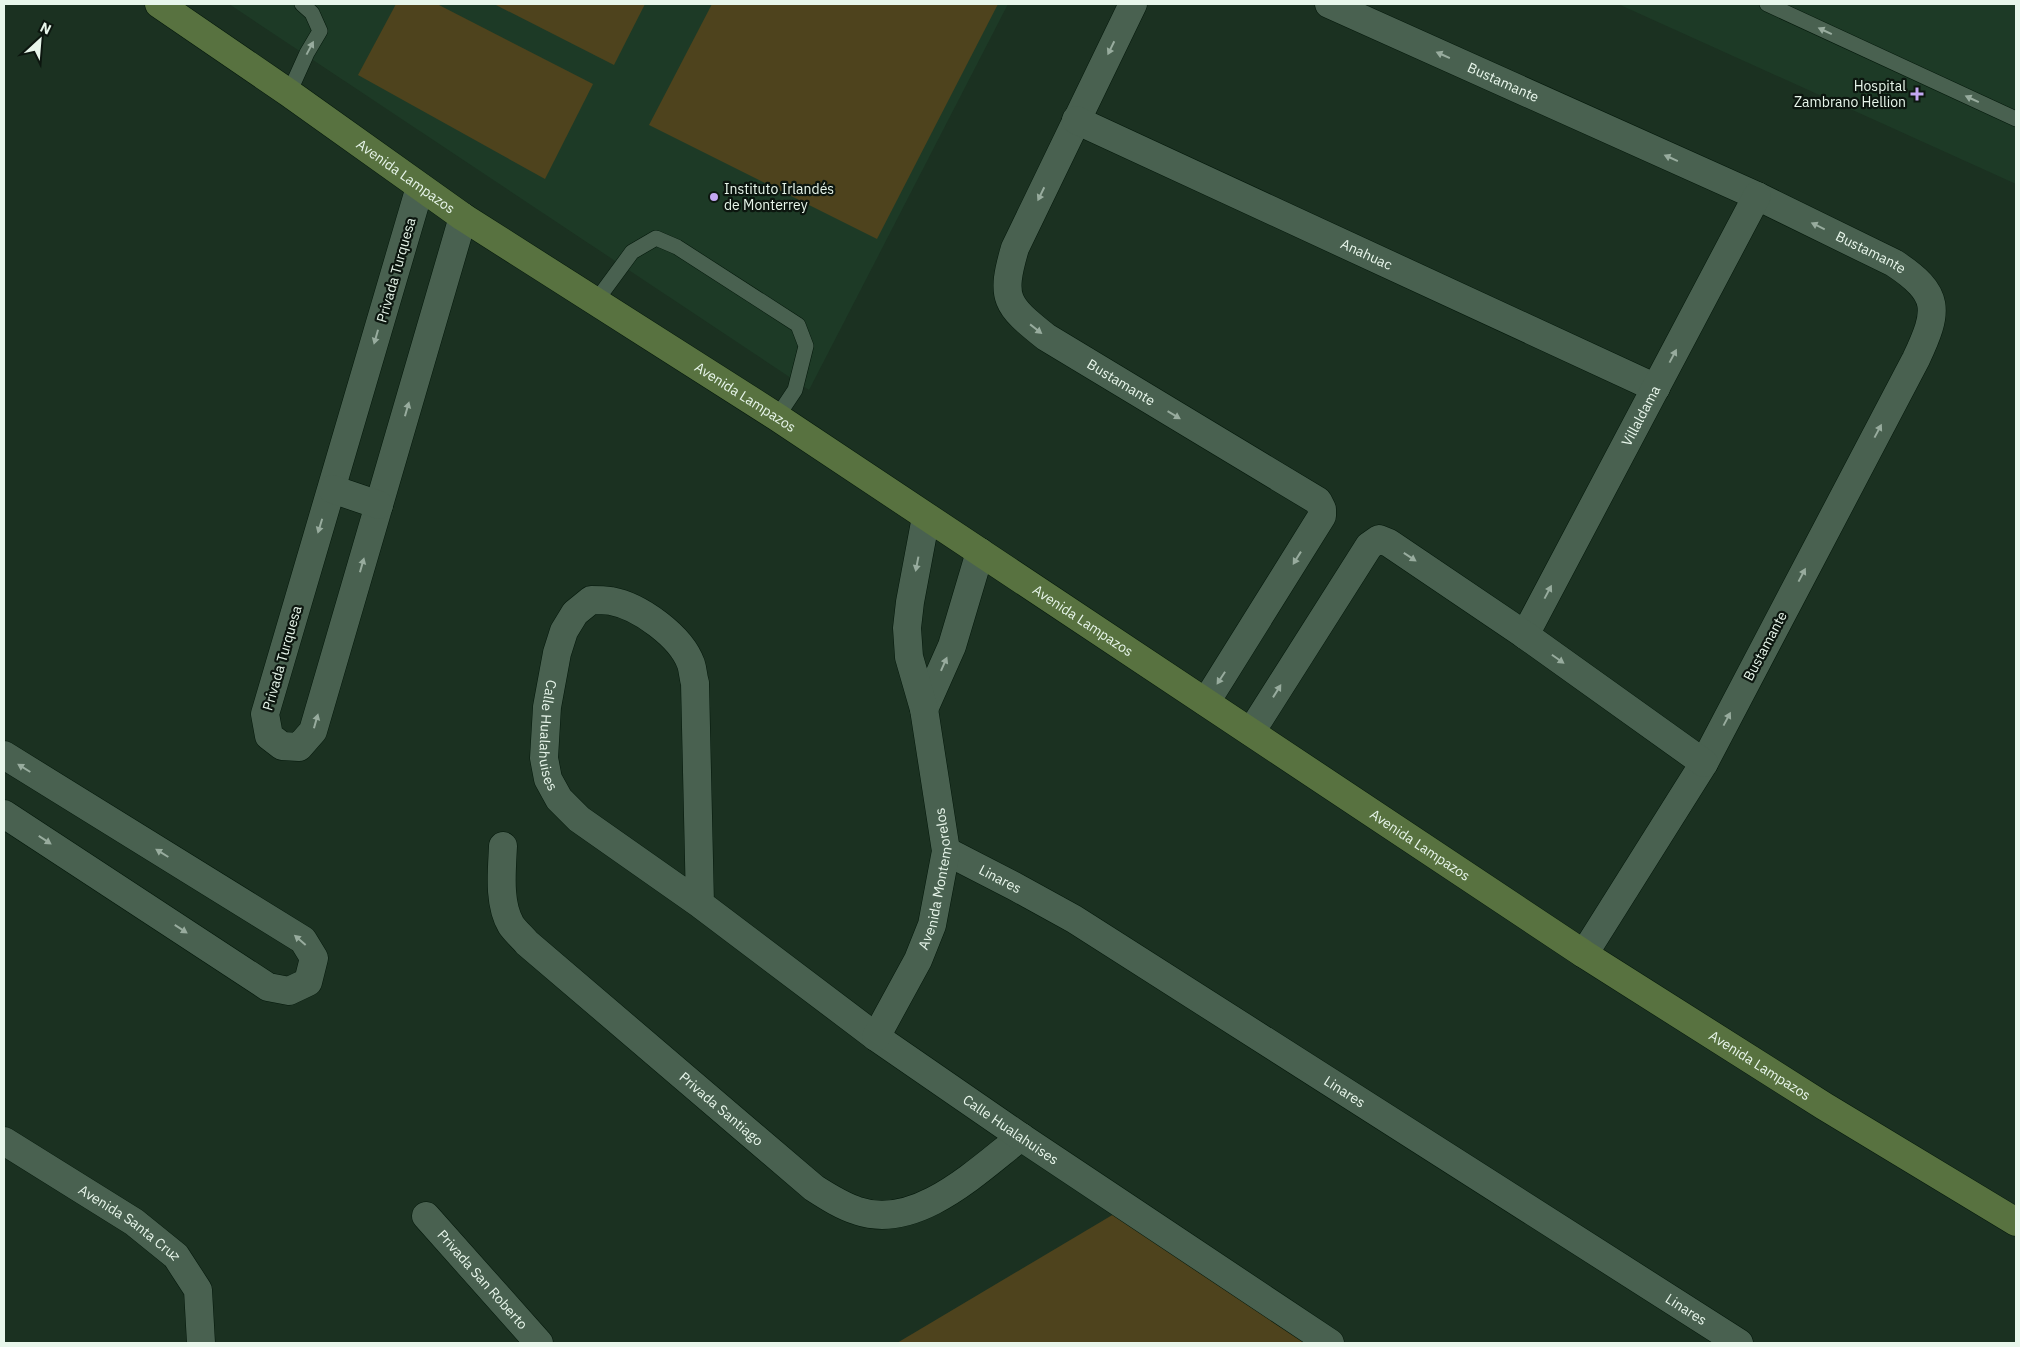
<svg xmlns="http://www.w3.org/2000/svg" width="2020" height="1347" font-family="'IBM Plex Sans',sans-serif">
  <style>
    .built { fill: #1d3a26 }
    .green { fill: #4e431d }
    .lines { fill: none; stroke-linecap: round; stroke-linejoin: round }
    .lane-casing { stroke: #04180b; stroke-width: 16 }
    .street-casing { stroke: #04180b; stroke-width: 29 }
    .secondary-casing { stroke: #04180b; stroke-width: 29 }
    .lane { stroke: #496150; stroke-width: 15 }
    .street { stroke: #496150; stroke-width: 28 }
    .secondary { stroke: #587240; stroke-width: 28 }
    .oneway { fill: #98ac9e }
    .poi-dot { fill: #c3a7f2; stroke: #0c160f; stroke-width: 2 }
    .labels { text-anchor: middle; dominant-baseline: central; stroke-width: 4.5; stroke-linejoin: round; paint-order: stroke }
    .street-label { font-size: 14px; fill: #e8f6eb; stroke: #0c160f }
    .poi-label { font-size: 14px; fill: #e8f6eb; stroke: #0c160f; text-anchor: end }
  </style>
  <rect width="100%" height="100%" fill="#1b3121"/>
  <!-- built -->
  <g class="built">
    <polygon points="229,4 1008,4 809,390"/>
    <polygon points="1618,4 2016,4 2016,184"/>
  </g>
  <!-- green -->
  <g class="green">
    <polygon points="396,4 437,4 593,84 545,179 358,75"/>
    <polygon points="494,4 645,4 614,65"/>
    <polygon points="712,4 998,4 877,239 649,125"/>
    <polygon points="1114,1214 1309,1343 897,1343"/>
  </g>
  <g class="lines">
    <!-- lane casing -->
    <g class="lane-casing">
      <g id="lane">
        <polyline points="1767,4 2016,119"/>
        <polyline points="289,93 307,53 320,31 312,13 302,4"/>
        <polyline points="596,301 632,252 656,238 677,247 798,325 806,346 795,390 777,417"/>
      </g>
    </g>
    <!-- street casing -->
    <g class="street-casing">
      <g id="street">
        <path id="s1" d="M1133 4 1015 248C1000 299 1006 305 1046 337L1318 501 1322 509V516L1206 702"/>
        <path id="s2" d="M1329 4 1757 196 1894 263C1941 294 1939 310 1916 359L1704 763 1584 954"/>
        <path id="s3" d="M1076 120 1656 388"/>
        <polyline points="420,187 265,714 269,736 282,746 299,747 313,731 463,217"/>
        <polyline points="332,489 379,505"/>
        <path id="s4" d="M1525 635 1757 196"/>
        <polyline points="924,709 952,646 980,552"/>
        <polyline points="1251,732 1369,546 1379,539 1389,543 1525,635 1704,763"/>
        <polyline points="4,755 303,940 314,958 308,982 289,991 268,987 4,814"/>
        <path id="s5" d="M503 846C502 870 498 903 511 925 515 931 522 937 527 943L814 1188C828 1197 842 1206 858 1211 917 1231 978 1170 1021 1137"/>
        <path id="s6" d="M946 851 1014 886 1074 919 1739 1343"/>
        <path id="s7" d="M700 904 695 683C693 677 693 670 691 664 681 636 639 606 611 601 604 600 597 600 591 600L575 613 564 631 557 653 547 707 544 758 548 779 559 799 579 819 700 904 876 1037 1021 1137 1330 1343"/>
        <path id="s8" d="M876 1037 918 960 932 925 946 851 924 709 909 657 907 628 910 602 926 517"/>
        <path id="s9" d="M4 1141 134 1222 176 1256 198 1290 201 1343"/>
        <path id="s10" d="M426 1216 539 1343"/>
      </g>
    </g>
    <!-- secondary casing -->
    <g class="secondary-casing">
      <g id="secondary">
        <path id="s11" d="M159 4 289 93 463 217 777 417 1584 954 1824 1106 2016 1222"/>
      </g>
    </g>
    <!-- lane -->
    <use href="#lane" class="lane"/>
    <!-- street -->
    <use href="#street" class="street"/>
    <!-- secondary -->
    <use href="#secondary" class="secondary"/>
  </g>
  <!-- one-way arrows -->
  <defs><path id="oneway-solid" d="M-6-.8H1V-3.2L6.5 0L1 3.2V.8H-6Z" transform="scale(1.25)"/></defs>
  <g class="oneway">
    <use href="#oneway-solid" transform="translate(1825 31) rotate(-155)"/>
    <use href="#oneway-solid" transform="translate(310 48) rotate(-62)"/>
    <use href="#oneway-solid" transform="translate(1111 48) rotate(116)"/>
    <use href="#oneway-solid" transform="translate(1443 55) rotate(-156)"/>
    <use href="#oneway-solid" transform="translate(1972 99) rotate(-155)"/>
    <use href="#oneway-solid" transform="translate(1671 158) rotate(-156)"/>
    <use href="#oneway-solid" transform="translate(1041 194) rotate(116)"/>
    <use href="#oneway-solid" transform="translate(1818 226) rotate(-154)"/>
    <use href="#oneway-solid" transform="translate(1036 329) rotate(38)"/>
    <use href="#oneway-solid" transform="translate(376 337) rotate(106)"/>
    <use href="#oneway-solid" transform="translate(1673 356) rotate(-62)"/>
    <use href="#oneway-solid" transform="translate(407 409) rotate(-74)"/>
    <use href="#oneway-solid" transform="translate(1174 415) rotate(31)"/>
    <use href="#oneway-solid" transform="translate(1878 431) rotate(-62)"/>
    <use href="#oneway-solid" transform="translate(320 526) rotate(107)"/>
    <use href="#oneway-solid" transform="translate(1410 557) rotate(34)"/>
    <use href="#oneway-solid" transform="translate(1297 558) rotate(122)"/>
    <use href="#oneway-solid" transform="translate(917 564) rotate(101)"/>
    <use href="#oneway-solid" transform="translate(362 565) rotate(-74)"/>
    <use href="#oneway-solid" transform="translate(1802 575) rotate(-62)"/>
    <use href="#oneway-solid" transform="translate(1548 592) rotate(-62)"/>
    <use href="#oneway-solid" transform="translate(1558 659) rotate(35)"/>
    <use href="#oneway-solid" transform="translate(944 664) rotate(-66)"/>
    <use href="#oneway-solid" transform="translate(1221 678) rotate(123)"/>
    <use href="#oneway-solid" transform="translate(1277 691) rotate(-58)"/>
    <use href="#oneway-solid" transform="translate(1727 719) rotate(-62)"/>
    <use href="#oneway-solid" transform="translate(316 721) rotate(-74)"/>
    <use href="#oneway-solid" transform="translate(24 768) rotate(-148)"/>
    <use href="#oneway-solid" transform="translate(45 840) rotate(33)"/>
    <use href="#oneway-solid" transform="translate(162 853) rotate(-148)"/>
    <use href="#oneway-solid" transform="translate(181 929) rotate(33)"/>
    <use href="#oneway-solid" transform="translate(300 940) rotate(-139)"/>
  </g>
  <!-- markers -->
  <g class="poi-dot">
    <path d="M1914.5 86.5h5v5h5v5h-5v5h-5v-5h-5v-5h5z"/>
    <circle cx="714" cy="197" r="5"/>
  </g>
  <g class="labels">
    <!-- street labels -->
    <g class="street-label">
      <text stroke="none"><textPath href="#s2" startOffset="191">Bustamante</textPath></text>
      <text stroke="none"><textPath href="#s11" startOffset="301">Avenida Lampazos</textPath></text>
      <text stroke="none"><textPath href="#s2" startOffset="596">Bustamante</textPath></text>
      <text stroke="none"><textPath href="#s3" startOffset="320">Anahuac</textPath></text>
      <text transform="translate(396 270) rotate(-74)">Privada Turquesa</text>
      <text stroke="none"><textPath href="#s1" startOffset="464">Bustamante</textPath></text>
      <text stroke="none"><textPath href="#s11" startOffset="706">Avenida Lampazos</textPath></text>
      <text stroke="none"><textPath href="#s4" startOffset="248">Villaldama</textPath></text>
      <text stroke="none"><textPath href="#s11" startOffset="1111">Avenida Lampazos</textPath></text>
      <text transform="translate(1765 646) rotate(-62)">Bustamante</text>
      <text transform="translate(282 658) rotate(-74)">Privada Turquesa</text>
      <text stroke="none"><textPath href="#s7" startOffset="514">Calle Hualahuises</textPath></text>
      <text stroke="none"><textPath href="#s11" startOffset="1516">Avenida Lampazos</textPath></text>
      <text stroke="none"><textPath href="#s8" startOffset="172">Avenida Montemorelos</textPath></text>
      <text stroke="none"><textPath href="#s6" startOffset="61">Linares</textPath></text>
      <text stroke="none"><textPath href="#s11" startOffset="1921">Avenida Lampazos</textPath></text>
      <text stroke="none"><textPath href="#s6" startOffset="466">Linares</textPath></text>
      <text stroke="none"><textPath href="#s5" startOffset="360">Privada Santiago</textPath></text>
      <text stroke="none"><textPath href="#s7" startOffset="1141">Calle Hualahuises</textPath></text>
      <text stroke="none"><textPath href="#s9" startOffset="150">Avenida Santa Cruz</textPath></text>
      <text stroke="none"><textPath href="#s10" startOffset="85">Privada San Roberto</textPath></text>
      <text stroke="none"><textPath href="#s6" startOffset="871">Linares</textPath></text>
    </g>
    <!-- poi labels -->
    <g class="poi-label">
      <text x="1906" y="86">Hospital<tspan x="1906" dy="16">Zambrano Hellion</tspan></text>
      <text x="724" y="189" text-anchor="start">Instituto Irlandés<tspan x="724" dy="16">de Monterrey</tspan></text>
    </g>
  </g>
  <!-- border -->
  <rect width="2020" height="1347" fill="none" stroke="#e8f6eb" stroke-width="10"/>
  <!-- north arrow -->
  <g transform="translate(40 40) rotate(26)" stroke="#0c160f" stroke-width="4" paint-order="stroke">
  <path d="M0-4L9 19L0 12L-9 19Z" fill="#e8f6eb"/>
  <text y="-8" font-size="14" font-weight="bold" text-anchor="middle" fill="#e8f6eb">N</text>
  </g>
</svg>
